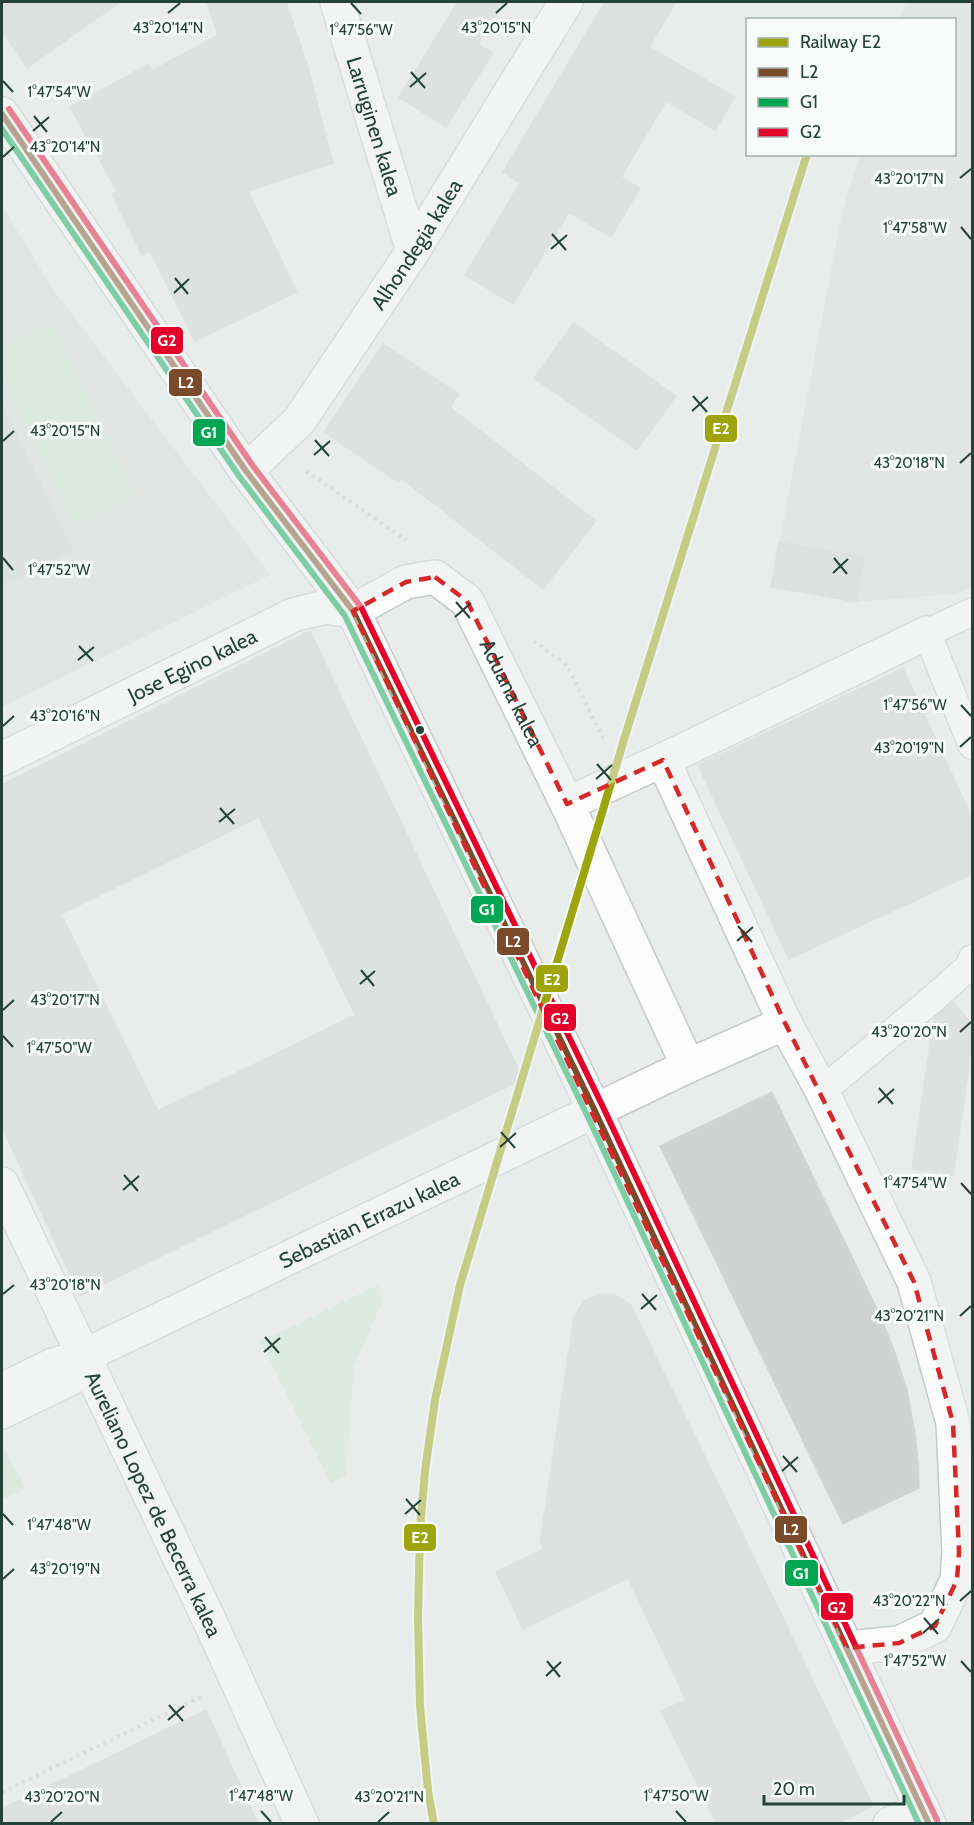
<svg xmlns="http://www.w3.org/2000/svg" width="974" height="1825" font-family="Cabin,sans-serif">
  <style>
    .built { fill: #d6dedb }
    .green { fill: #d1e6d8 }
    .building { fill: #cfd4d2; stroke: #d1d6d4; stroke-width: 1.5; fill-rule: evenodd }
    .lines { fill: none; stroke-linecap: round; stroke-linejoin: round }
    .lane-casing { stroke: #c5cac8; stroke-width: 30 }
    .street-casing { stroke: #c5cac8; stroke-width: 36 }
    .path { stroke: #c3ccca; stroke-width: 4; stroke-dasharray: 3 4.5; stroke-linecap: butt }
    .lane { stroke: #fcfcfc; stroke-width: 27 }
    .street { stroke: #fcfcfc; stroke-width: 33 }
    .bus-1-casing { stroke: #f7fbf9; stroke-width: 10 }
    .bus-2-casing { stroke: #f7fbf9; stroke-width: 10 }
    .bus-3-casing { stroke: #f7fbf9; stroke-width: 10 }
    .bus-1 { stroke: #7a4b2a; stroke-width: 6 }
    .bus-2 { stroke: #00a651; stroke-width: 6 }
    .bus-3 { stroke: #e4002b; stroke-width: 6 }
    .rail-1-casing { stroke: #f7fbf9; stroke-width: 12 }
    .rail-1 { stroke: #9ea50c; stroke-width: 8 }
    .marked { fill: none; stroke: #d62828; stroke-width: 4.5; stroke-dasharray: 12 8; stroke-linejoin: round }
    .ticks { fill: none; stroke: #24423a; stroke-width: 2 }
    .bus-dot { fill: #24423a; stroke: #f7fbf9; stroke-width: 2 }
    .labels { text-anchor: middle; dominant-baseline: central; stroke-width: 6; stroke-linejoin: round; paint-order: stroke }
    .street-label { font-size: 21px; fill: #24423a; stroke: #f7fbf9 }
    .ticks-label { font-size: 15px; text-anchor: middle; fill: #24423a; stroke: #f7fbf9; stroke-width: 6; stroke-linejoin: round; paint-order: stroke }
    .line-badge { stroke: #f7fbf9; stroke-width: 2 }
    .badge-label { font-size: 16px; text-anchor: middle; font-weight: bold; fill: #fff }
  </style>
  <rect width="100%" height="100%" fill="#e8edeb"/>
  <!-- built -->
  <g class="built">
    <polygon points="906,2 972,2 972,588 952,594 857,602 771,587 842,213 860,155 954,154 954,20 900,19"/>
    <polygon points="2,205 52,288 270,575 2,707"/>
  </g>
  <!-- green -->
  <g class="green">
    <polygon points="52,324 137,497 76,526 2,377 2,349"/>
    <polygon points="378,1285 382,1302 354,1366 346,1475 331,1484 261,1342"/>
    <polygon points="2,1446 26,1488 2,1500"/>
  </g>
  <!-- building -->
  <g class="building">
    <polygon points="2,2 120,2 27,68 2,31"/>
    <polygon points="207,2 286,2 308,67 333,163 248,191 297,292 195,341 150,251 142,255 112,194 117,191 70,107 149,64 152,71 218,35"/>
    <polygon points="458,2 504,2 478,44 493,53 446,127 399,97"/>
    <polygon points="605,2 676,2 649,47 735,97 715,130 666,101 621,177 640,188 611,237 569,212 513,304 465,275 520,183 503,172"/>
    <polygon points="574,323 676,396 637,450 534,378"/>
    <polygon points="383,344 459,394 450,407 596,521 543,589 401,478 398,482 324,432"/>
    <polygon points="2,403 72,551 2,585"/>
    <polygon points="779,542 865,557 857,602 771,587"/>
    <path d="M310 631 523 1079 80 1296 2 1127V785ZM259 817 355 1015 158 1111 61 914Z"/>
    <polygon points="903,668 972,818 972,874 789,959 698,765"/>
    <polygon points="953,1002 972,1024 972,1047 953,1176 912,1169 934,1018"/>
    <polygon points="772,1092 881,1317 895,1353 907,1390 915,1433 918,1463 919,1488 843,1524 660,1146"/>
    <polygon points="599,1294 615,1295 630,1304 723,1493 873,1806 838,1824 717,1824 661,1711 686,1700 628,1578 523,1629 496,1572 544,1549 540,1543 574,1317 584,1301"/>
    <polygon points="206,1710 258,1824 2,1824 2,1809"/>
  </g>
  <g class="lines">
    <!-- lane casing -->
    <g class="lane-casing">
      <g id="lane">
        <polyline points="972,612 927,633 972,745"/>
        <polyline points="822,1091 928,1003 969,967 972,959"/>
        <polyline points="2,1415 90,1372"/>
      </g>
    </g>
    <!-- street casing -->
    <g class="street-casing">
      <g id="street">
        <path id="s1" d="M337 2 413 251"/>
        <polyline points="2,114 246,471 353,611 595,1111 929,1824"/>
        <path id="s2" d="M246 471 299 421 413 251 566 2"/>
        <path id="s3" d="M2 759 293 615 325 607 353 611 406 582 435 577 467 601 567 804 688 1066"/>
        <polyline points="663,760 785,1023 822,1091 914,1282 953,1423 959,1552 957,1580 935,1626 899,1643 847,1648"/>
        <polyline points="567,804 663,760 927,633"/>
        <path id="s4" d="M2 1184 212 1626 302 1824"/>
        <path id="s5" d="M2 1390 53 1365 84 1356 688 1066 785 1023"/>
        <polyline points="890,1824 922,1808"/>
      </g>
    </g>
    <!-- path -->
    <g class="path">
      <polyline points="306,471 406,540"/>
      <polyline points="534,641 567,665 605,743"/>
      <polyline points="2,1792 201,1697"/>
    </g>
    <!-- lane -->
    <use href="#lane" class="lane"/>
    <!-- street -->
    <use href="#street" class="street"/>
    <!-- bus-1 casing -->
    <g class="bus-1-casing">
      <polyline id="bus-1" points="2,114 246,471 353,611 595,1111 929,1824"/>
    </g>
    <!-- bus-2 casing -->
    <g class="bus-2-casing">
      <polyline id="bus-2" points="2,129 239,476 345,616 587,1115 919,1824"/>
    </g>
    <!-- bus-3 casing -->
    <g class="bus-3-casing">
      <polyline id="bus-3" points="9,109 253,466 361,607 603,1107 937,1820"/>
    </g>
    <!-- bus-1 -->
    <use href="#bus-1" class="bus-1"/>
    <!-- bus-2 -->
    <use href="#bus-2" class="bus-2"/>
    <!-- bus-3 -->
    <use href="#bus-3" class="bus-3"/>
    <!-- rail-1 casing -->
    <g class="rail-1-casing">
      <polyline id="rail-1" points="434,1824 428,1791 420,1706 418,1617 420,1528 425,1471 435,1400 460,1285 626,733 807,154"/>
    </g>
    <!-- rail-1 -->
    <use href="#rail-1" class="rail-1"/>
  </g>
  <!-- marked area -->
  <path d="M0 0H974V1825H0ZM435 577 467 601 567 804 663 760 785 1023 914 1282 953 1423 959 1552 957 1580 935 1626 899 1643 847 1648 353 611 406 582Z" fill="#e8edeb" fill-opacity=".55" fill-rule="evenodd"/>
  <path class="marked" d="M435 577 467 601 567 804 663 760 785 1023 914 1282 953 1423 959 1552 957 1580 935 1626 899 1643 847 1648 353 611 406 582Z"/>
  <!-- ticks -->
  <path class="ticks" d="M351 3 361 14M168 13 180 3M496 13 507 3M411 72 425 88M3 81 13 92M410 87 426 73M34 116 47 132M33 131 49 117M3 157 14 147M960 178 971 169M961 227 971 239M552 234 566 250M551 249 567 235M175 278 188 294M174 293 189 279M693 396 707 412M692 411 708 397M315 440 329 456M3 441 14 431M314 455 330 441M960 463 971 453M3 558 13 570M834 558 847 574M833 573 848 559M456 602 470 618M455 617 471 603M79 646 93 661M78 660 94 647M961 705 971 716M3 726 14 716M960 747 971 737M597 764 611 780M596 779 612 765M220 808 234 824M219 822 235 809M738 926 752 942M737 941 753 927M361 970 374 986M360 984 375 971M3 1010 14 1000M960 1032 971 1022M3 1036 13 1047M879 1088 893 1104M878 1103 894 1089M501 1132 515 1148M500 1147 516 1133M124 1175 138 1191M961 1183 971 1194M123 1190 139 1176M3 1294 14 1285M642 1294 656 1310M641 1309 657 1295M960 1316 971 1306M265 1337 279 1353M264 1352 280 1338M783 1456 797 1472M782 1471 798 1457M406 1499 420 1515M3 1514 13 1525M405 1514 421 1500M3 1579 14 1569M960 1601 971 1591M924 1618 938 1634M923 1633 939 1619M547 1661 560 1677M961 1661 971 1672M546 1676 561 1662M169 1705 183 1721M168 1720 184 1706M261 1811 271 1822M676 1811 686 1822M51 1822 62 1812M378 1822 389 1812"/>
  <!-- markers -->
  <circle class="bus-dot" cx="420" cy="730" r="5"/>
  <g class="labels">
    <!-- street labels -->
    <g class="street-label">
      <text stroke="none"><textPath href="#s1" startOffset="130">Larruginen kalea</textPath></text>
      <text stroke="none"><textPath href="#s2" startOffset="285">Alhondegia kalea</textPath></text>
      <text stroke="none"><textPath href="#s3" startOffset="212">Jose Egino kalea</textPath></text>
      <text stroke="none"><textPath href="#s3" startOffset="618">Aduana kalea</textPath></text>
      <text stroke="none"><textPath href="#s5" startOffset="405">Sebastian Errazu kalea</textPath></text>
      <text stroke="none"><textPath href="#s4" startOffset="354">Aureliano Lopez de Becerra kalea</textPath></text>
    </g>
  </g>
  <g class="ticks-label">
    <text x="168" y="33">43°20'14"N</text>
    <text x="496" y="33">43°20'15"N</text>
    <text x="361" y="35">1°47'56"W</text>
    <text x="59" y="97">1°47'54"W</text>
    <text x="65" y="152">43°20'14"N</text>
    <text x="909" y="184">43°20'17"N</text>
    <text x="915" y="233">1°47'58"W</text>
    <text x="65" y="436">43°20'15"N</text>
    <text x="909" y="468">43°20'18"N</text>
    <text x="59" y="575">1°47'52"W</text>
    <text x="915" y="710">1°47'56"W</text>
    <text x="65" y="721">43°20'16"N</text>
    <text x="909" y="753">43°20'19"N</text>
    <text x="65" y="1005">43°20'17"N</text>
    <text x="909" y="1037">43°20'20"N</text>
    <text x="59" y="1053">1°47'50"W</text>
    <text x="915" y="1188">1°47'54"W</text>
    <text x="65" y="1290">43°20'18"N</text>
    <text x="909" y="1321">43°20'21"N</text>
    <text x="59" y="1530">1°47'48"W</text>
    <text x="65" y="1574">43°20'19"N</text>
    <text x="909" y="1606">43°20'22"N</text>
    <text x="915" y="1666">1°47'52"W</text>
    <text x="261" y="1801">1°47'48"W</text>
    <text x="676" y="1801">1°47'50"W</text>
    <text x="62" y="1802">43°20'20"N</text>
    <text x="389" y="1802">43°20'21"N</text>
  </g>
  <g class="line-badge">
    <rect x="150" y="326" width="34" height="29" rx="6" fill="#e4002b"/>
    <rect x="168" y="368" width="35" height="29" rx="6" fill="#7a4b2a"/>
    <rect x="704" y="414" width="34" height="29" rx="6" fill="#9ea50c"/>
    <rect x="192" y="418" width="34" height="29" rx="6" fill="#00a651"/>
    <rect x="470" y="895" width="34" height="29" rx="6" fill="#00a651"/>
    <rect x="496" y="927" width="34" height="29" rx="6" fill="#7a4b2a"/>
    <rect x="535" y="964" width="34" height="29" rx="6" fill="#9ea50c"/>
    <rect x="543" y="1003" width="34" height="29" rx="6" fill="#e4002b"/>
    <rect x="774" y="1515" width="34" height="29" rx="6" fill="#7a4b2a"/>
    <rect x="403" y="1523" width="34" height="29" rx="6" fill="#9ea50c"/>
    <rect x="784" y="1559" width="35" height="28" rx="6" fill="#00a651"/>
    <rect x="820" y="1592" width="34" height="29" rx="6" fill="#e4002b"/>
  </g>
  <g class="badge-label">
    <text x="167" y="346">G2</text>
    <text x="186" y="388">L2</text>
    <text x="721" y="434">E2</text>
    <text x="209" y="438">G1</text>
    <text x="487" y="915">G1</text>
    <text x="513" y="947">L2</text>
    <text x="552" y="985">E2</text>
    <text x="560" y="1024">G2</text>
    <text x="791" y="1535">L2</text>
    <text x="420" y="1543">E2</text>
    <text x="801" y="1579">G1</text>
    <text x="837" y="1613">G2</text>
  </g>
  <!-- border -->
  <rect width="974" height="1825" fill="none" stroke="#24423a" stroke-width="6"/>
  <!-- legend -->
  <rect x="746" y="18" width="210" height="138" fill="#f7fbf9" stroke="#a3b1ad" stroke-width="1.5"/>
  <rect x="758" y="38" width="30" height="9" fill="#9ea50c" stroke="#a3b1ad" stroke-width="1.5"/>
  <text x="800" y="48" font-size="18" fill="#24423a">Railway E2</text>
  <rect x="758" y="68" width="30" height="9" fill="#7a4b2a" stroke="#a3b1ad" stroke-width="1.5"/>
  <text x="800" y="78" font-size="18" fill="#24423a">L2</text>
  <rect x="758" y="98" width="30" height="9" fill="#00a651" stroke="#a3b1ad" stroke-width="1.5"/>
  <text x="800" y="108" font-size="18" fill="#24423a">G1</text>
  <rect x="758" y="128" width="30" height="9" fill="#e4002b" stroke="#a3b1ad" stroke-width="1.5"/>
  <text x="800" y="138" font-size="18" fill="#24423a">G2</text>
  <!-- scale -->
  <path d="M764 1795v9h140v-9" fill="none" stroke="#24423a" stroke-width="3"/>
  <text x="773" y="1795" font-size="18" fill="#24423a" stroke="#f7fbf9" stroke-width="4.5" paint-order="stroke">20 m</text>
</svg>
